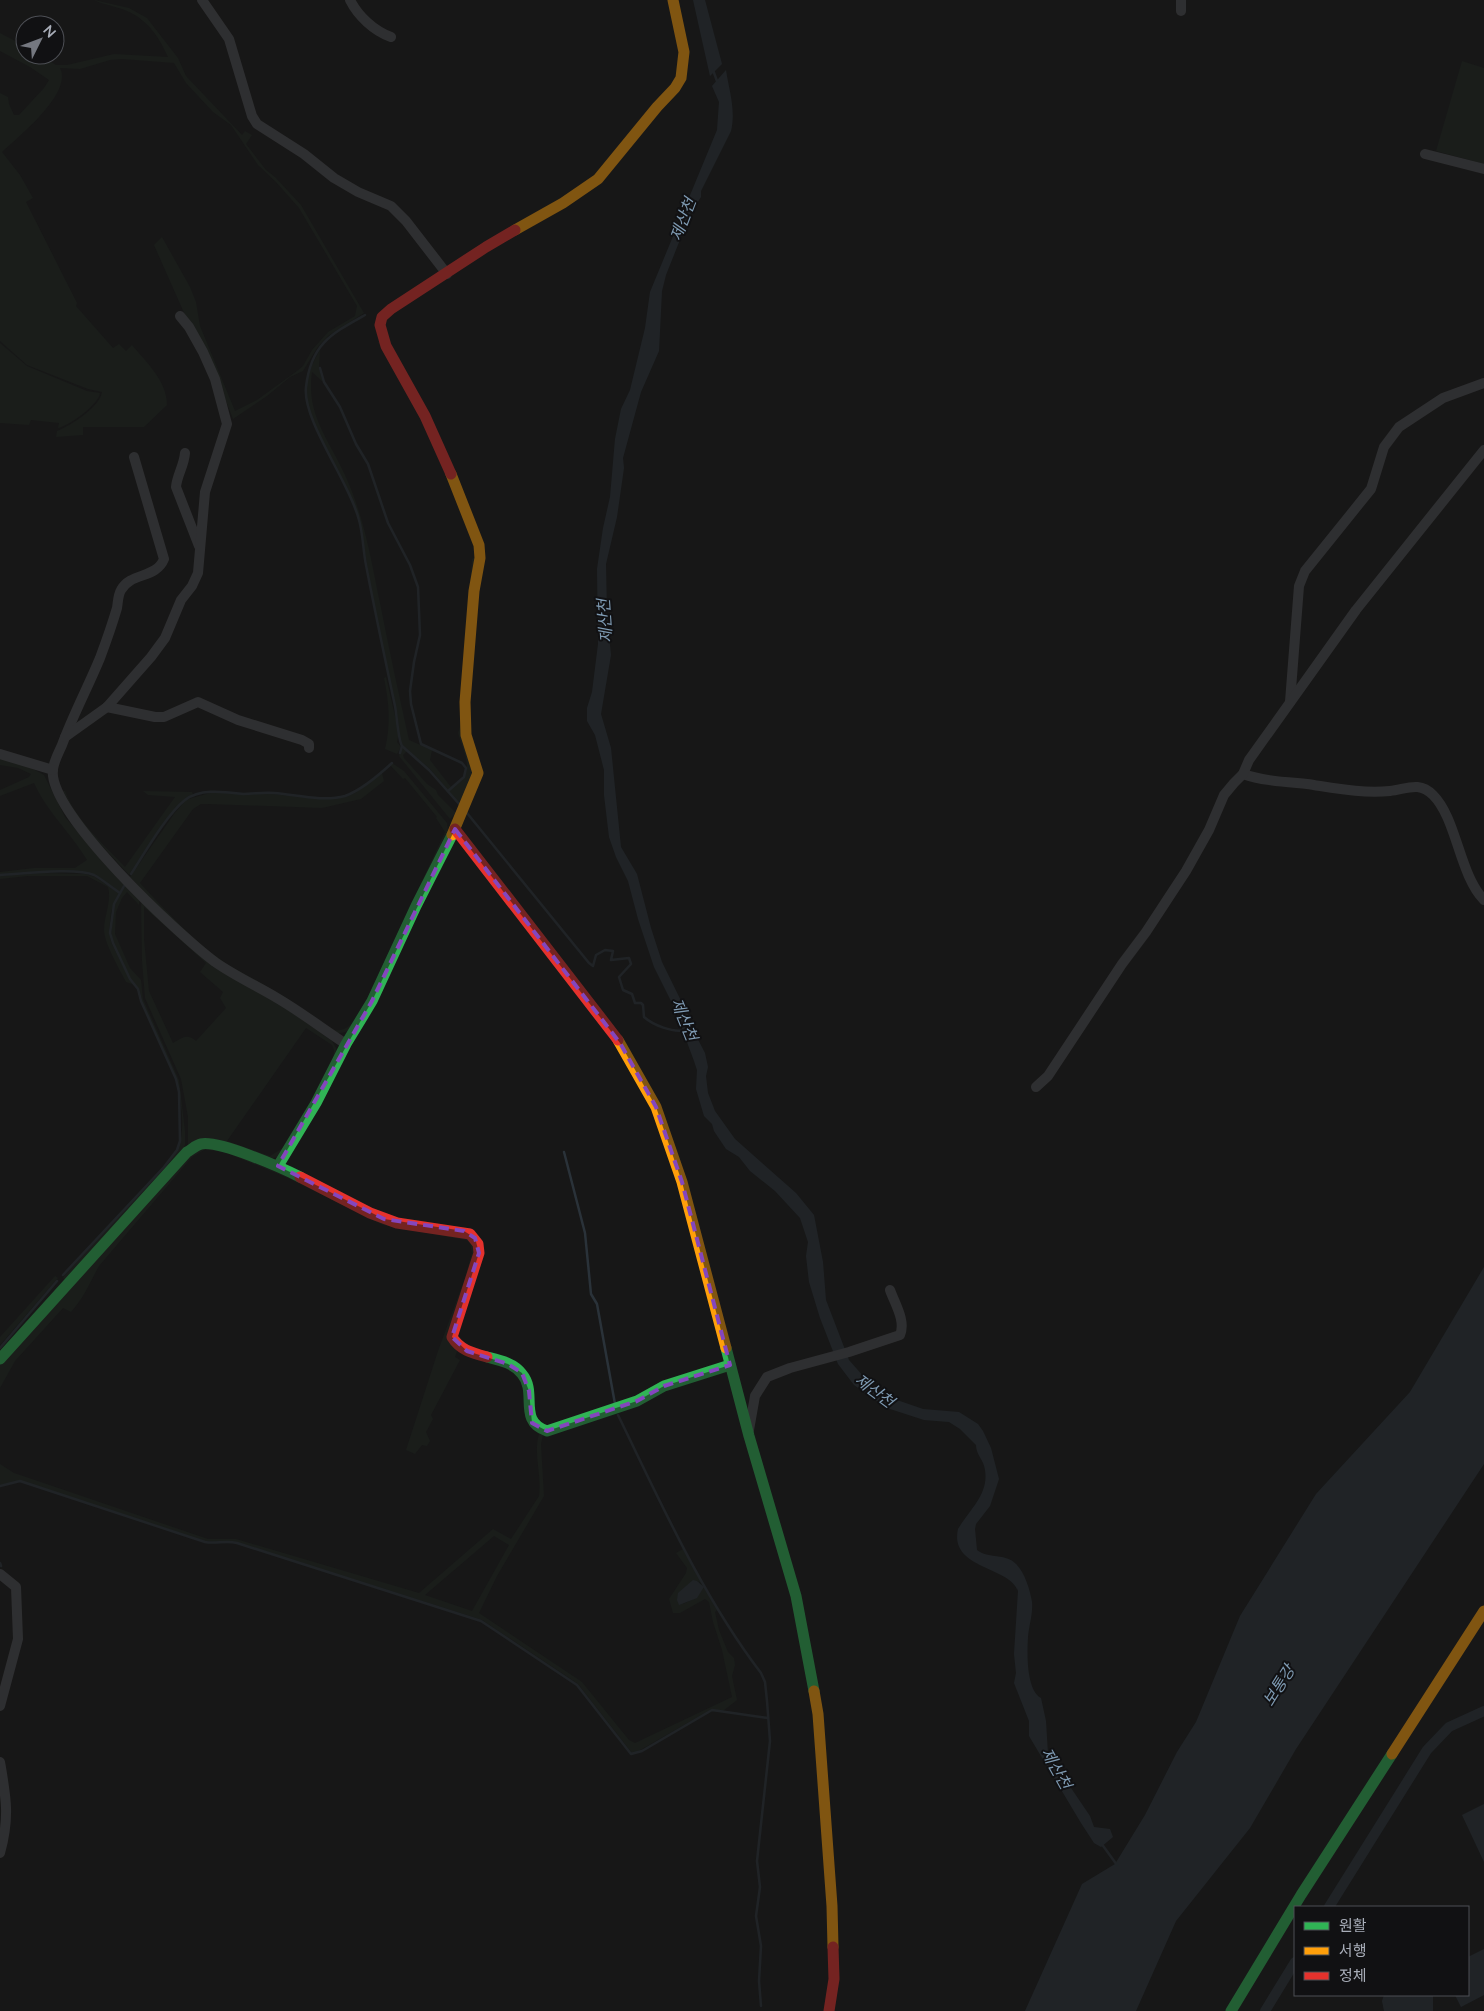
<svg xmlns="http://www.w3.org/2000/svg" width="1484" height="2011" font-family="Lato,'Noto Sans KR',sans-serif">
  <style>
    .green { fill: #1d241e; fill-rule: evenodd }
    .water { fill: #2a3239 }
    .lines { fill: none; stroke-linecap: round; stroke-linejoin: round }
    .stream { stroke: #2a3239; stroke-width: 2.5 }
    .canal { stroke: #2a3239; stroke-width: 10 }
    .street { stroke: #4b4c50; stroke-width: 10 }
    .fast { stroke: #30b455; stroke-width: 11 }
    .slow { stroke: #ff9f0a; stroke-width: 11 }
    .jam { stroke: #e5322d; stroke-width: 11 }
    .marked { fill: none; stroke: #8446be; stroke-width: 4; stroke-dasharray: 10 6; stroke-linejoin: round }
    .labels { text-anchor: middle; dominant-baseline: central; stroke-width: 4; stroke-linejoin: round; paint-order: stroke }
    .water-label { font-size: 16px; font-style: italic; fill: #7f9bb3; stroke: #111113 }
  </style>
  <rect width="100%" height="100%" fill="#171717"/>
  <!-- green -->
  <g class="green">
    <path d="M94 0 129 8 147 18 178 58 186 76 242 135 245 131 252 135 246 144 266 170 275 177 301 205 364 313 328 336 317 348 303 371 290 377 267 396 233 419 217 378 185 315 154 245 162 237 190 287 196 302 200 326 235 411 257 400 297 371 303 366 312 350 328 332 355 316 357 306 299 208 276 182 258 165 231 125 213 112 186 83 174 63 122 59 110 60 80 69 60 68C73 93 19 136 2 152L20 175 33 198 26 202 77 303 76 306 113 348 119 344 126 351 132 345C147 363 167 381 167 405L144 427H83V435L56 437 57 431C70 426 100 407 102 392L88 389 27 365 0 341V93L8 97 9 104 14 115H19L44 88 49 80 30 67 0 51V33L25 46V55H40L56 65H67L114 54 168 57C159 37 148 20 127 11 116 6 104 5 94 0Z"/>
    <polygon points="1462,61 1484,68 1484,164 1436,151"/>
    <path d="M380 341 425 420 470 525 477 547 478 557 473 585 463 681V731L472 761 474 776 461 807 449 791C454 786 461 783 464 777 472 765 461 745 458 733L460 727 472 559 475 557 476 553 468 526 433 442 378 342Z"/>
    <path d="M0 343 27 366 87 391 100 393C99 404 69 426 58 428L59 423 31 420 29 425 0 423Z"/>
    <path d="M320 350 319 368 323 382 312 372C306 415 328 438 345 475 364 516 371 559 380 603 389 649 399 695 409 740L432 750 430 760 451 787 448 790 430 769 402 745C398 738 399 722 397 713 386 663 375 613 367 564 364 549 363 533 359 518 348 477 316 443 307 400 304 382 311 365 320 350Z"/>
    <path d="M386 677 399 733 397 742 401 747 397 754 385 749C391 725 389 702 384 678Z"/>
    <polygon points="403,747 407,751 403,755 404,758 427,784 436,790 438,795 456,813 450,819 399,756"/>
    <path d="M0 758 24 764 44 775 65 817 104 862 140 898 139 905 127 892 122 898 116 912 115 934 130 968 141 980 143 999 179 1080 185 1131V1145L182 1153 67 1281 63 1278 64 1276 164 1167C169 1161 175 1155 178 1148 186 1130 181 1098 176 1079L142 1001 139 989 131 979 113 943 111 933 115 904 125 886 119 892C111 886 103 879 94 875 75 867 21 873 0 874V872L34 868H75L87 860C71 833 47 812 34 783L0 796V790L29 777 31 774 18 768 0 765Z"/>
    <path d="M392 763 404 771 447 823 448 830 363 1014C358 1024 350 1034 337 1033 319 1032 300 1010 286 1000 267 988 245 979 226 966 190 941 160 909 130 877L174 814 186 800 192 798 217 791 246 794H272L321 799 345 797 355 793 382 773 384 781 361 799 322 808 208 804H201L193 809 140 883C167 912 194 942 227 964 248 977 271 987 291 1001 304 1010 318 1026 335 1030 346 1032 354 1022 360 1014L445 832 436 818 437 817 405 778 403 779 390 765Z"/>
    <path d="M63 791H65C76 820 104 845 125 867L175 797 148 795 143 791 192 792 193 795C172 804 143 854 129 875L82 824Z"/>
    <path d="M42 873 86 874 95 877 119 893 111 912 109 933 112 944 130 980 135 985 126 982C120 970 104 943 104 930 104 916 112 900 108 887L87 876H28L0 879V876Z"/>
    <path d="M143 901 180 937 224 971 289 1010 332 1041 336 1048 337 1055 334 1066C325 1083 293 1147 281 1155 255 1172 221 1122 187 1150L188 1144V1117L181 1079 145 998 142 961 141 904ZM144 907 206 963 200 972 223 992 220 998 226 1008 196 1041C187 1033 182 1038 173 1043L149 991 144 939ZM306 1028 332 1045 334 1050 333 1062 294 1133 283 1148 270 1156 227 1141Z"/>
    <path d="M215 1146 337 1198 476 1242 456 1318 458 1348 455 1357 460 1360 431 1415 433 1419 426 1432 430 1441 427 1446 422 1445 415 1454 406 1450 438 1351 465 1278 472 1253 470 1243 466 1240 383 1225 288 1178 222 1151 204 1150 192 1157 99 1266C90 1282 84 1298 71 1312L63 1308 15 1361 0 1388V1364L189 1154Z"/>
    <polygon points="55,1276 58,1278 0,1345 0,1337"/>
    <path d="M539 1434 543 1435 541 1444 544 1496 497 1576 479 1613 582 1682 629 1740 635 1743 732 1697 722 1650 713 1622 709 1602 705 1599 680 1613H673L669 1599 686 1573 687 1568 676 1553 683 1549 703 1584 697 1581 683 1604 697 1597 704 1587 717 1610 715 1612 719 1630 728 1652 734 1658 735 1665 732 1676 737 1700 723 1711 712 1709 635 1753H632L578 1684 482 1620 237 1542C226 1540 216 1543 205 1541L21 1481 0 1485V1464L14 1473 29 1478 208 1539H236L419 1593 493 1529 511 1539 539 1496C542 1475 533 1455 539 1434ZM494 1536 509 1545 472 1611 425 1595Z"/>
  </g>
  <!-- water -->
  <g class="water">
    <polygon points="693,0 705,0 722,64 710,76"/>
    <path d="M726 70C729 90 736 110 731 131L701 191V197L691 212 666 275 662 291 659 351 641 392 623 458 624 468 617 517 606 564 607 615 611 655 601 714 611 748 621 847 637 874 651 928 662 962 688 1015 691 1026 705 1053 708 1067 706 1076 708 1093 715 1111 735 1139 796 1193 814 1215 823 1262 826 1300 849 1360 871 1385 897 1400 923 1409 959 1412 978 1424 983 1431 991 1448 999 1479 990 1506 976 1524 975 1529 977 1550C988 1559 1006 1553 1016 1564 1025 1573 1030 1590 1032 1602 1033 1614 1029 1625 1028 1637 1027 1652 1026 1690 1041 1698L1046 1721 1048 1754 1090 1816 1094 1827 1110 1829 1113 1837 1101 1847 1094 1843 1081 1823 1029 1736V1721L1014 1683 1016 1673 1014 1654 1018 1591C1010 1566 949 1569 958 1529 970 1509 989 1494 985 1470 984 1460 976 1455 976 1445L960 1429 949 1422 924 1420 887 1408 854 1385 838 1364 820 1318 809 1282 806 1256 808 1242 800 1218 775 1191 750 1171 739 1157 726 1149 714 1131 712 1124 704 1116 696 1089 697 1070 694 1061 674 1007 654 967 638 919 628 881 616 857 609 837 604 795V770L595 735 587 721V708L592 692 598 644 597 569 603 528 610 497 615 439 621 409 630 390 645 328 650 292 717 130 719 102 712 86Z"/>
    <polygon points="1484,1267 1484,1464 1296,1749 1250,1828 1176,1921 1136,2011 1025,2011 1082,1884 1115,1864 1145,1815 1177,1752 1196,1722 1240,1616 1316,1494 1410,1392"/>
    <polygon points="693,1580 697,1581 704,1587 697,1598 679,1605 677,1600 678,1593"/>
    <polygon points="1484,1804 1484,1862 1462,1815"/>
    <polygon points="1484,1949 1484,1995 1461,2007 1455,1995 1468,1995 1468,1957"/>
    <polygon points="1384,1995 1433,1995 1433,2011 1384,2011 1382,2001"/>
  </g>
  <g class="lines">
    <!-- stream -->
    <g class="stream">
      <polyline points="713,70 717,81"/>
      <path d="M365 315C331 334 311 344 306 387 302 420 350 483 359 520 363 534 363 550 366 565 375 612 385 659 395 706 397 716 398 739 402 746"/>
      <polyline points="320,368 324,382 340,407 356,444 368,464 388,523 410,565 418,587 420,635 414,662 410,691 411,704 421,744 462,763 466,768 464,777 448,791"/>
      <polyline points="400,753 402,746 429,770 460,805"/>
      <path d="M467 813 589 963 593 966 596 955 605 950 613 951 611 960 629 958 631 964 619 977 623 990 632 994 635 1003H641L643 1005 644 1017C653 1025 673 1033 685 1030"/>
      <path d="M131 874C144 854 167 814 185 800 201 788 225 792 243 794 253 794 264 792 274 793 297 795 323 802 345 796 362 790 379 775 392 763"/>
      <path d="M0 875C21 874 76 867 94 875 103 880 111 887 120 893"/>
      <polyline points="564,1152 585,1233 591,1294 597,1304 615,1404"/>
      <polyline points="63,1275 164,1167 177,1150 180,1141 179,1092 176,1079 141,1001 138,989 130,979 113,943 110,933 114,904 124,886"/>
      <polyline points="0,1348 57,1281"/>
      <path d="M618 1415C661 1503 701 1594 761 1673L765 1682 767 1701 770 1741 757 1861 760 1887 756 1916 761 1946 759 1981 761 2006"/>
      <path d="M0 1486 20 1481 205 1542C216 1544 226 1540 237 1543L481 1621 577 1685 631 1754 642 1751 712 1710 768 1718"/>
      <polyline points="0,1563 1,1566"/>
      <polyline points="1101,1843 1117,1865"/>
    </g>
    <!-- canal -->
    <g class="canal">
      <polyline points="1329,1907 1427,1750 1449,1727 1484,1711"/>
      <polyline points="1265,2011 1295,1962"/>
    </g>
    <!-- street -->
    <g class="street">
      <polyline points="202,0 229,39 252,116 257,124 304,154 334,178 358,192 391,206 406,221 447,274"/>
      <path d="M350 0C358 16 374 31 391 37"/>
      <polyline points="1181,0 1181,11"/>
      <polyline points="1425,154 1484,169"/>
      <path d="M185 453C184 466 177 475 176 487L199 546"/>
      <path d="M134 457 164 559C156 579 131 572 121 590 118 595 118 602 117 608 112 625 106 642 100 658 88 687 73 715 62 745 59 752 54 761 53 769 46 812 180 936 215 962 235 976 257 986 277 998 301 1012 323 1029 346 1044"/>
      <polyline points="1290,702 1299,586 1305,571 1371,489 1384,447 1399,427 1443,398 1484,383"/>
      <polyline points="107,707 155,717 164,717 198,702 238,720 302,740 309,744 309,748"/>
      <polyline points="65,737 107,707 151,657 165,638 181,600 192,586 198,573 205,492 227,424 215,379 203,352 189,327 180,316"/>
      <polyline points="0,754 53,770"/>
      <path d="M1243 774C1263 781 1286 782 1307 784 1334 788 1363 794 1390 791 1407 789 1419 781 1433 795 1457 819 1459 874 1484 900"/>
      <polyline points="1036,1087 1048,1076 1122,964 1146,932 1186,871 1209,830 1224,795 1234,783 1243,774 1249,760 1356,610 1484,450"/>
      <path d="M749 1430 755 1396 767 1377 790 1368 849 1352 900 1335C906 1321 895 1304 890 1290"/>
      <polyline points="0,1574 16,1587 18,1639 0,1706"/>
      <path d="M0 1762C6 1797 10 1817 0 1853"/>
    </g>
    <!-- fast -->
    <g class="fast">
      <polyline points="278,1166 316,1103 346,1044 372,1001 416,906 452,835"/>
      <polyline points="726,1348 749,1436 796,1596 814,1691"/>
      <path d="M487 1357C499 1360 514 1363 522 1374 538 1393 517 1421 547 1431L637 1401 664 1386 730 1365"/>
      <path d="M0 1359 187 1152C191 1150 196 1145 201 1144 219 1140 282 1168 300 1177"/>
      <polyline points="1231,2011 1301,1895 1392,1754"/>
    </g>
    <!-- slow -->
    <g class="slow">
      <polyline points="515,230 563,203 598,179 657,107 675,88 681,78 684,52 673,0"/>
      <polyline points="451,474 479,545 480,558 474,591 465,702 466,735 478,773 452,835"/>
      <polyline points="618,1040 656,1107 682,1182 726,1348"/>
      <polyline points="814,1691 818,1714 832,1906 833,1947"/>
      <polyline points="1392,1754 1484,1611"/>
    </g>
    <!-- jam -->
    <g class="jam">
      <polyline points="451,474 425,416 386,346 380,325 382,317 391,309 486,247 515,230"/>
      <polyline points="455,829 618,1040"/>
      <path d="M300 1177 370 1213 397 1223 470 1234 478 1244 479 1253 452 1337C460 1350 472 1353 487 1357"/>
      <polyline points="829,2011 834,1979 833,1947"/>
    </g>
  </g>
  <!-- marked area -->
  <path d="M0 0H1484V2011H0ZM455 829 620 1043 656 1107 682 1182 730 1365 664 1386 637 1401 547 1431 532 1423 529 1391 522 1373 508 1364 467 1351 452 1337 479 1253 475 1238 464 1231 384 1219 278 1166 372 1001Z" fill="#171717" fill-opacity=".55" fill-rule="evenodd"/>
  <path class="marked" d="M455 829 620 1043 656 1107 682 1182 730 1365 664 1386 637 1401 547 1431 532 1423 529 1391 522 1373 508 1364 467 1351 452 1337 479 1253 475 1238 464 1231 384 1219 278 1166 372 1001Z"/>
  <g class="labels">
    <!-- water labels -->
    <g class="water-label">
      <text transform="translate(682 219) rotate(-69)">제산천</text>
      <text transform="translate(604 621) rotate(-94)">제산천</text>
      <text transform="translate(685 1019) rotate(68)">제산천</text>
      <text transform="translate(875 1390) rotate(37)">제산천</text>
      <text transform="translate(1278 1685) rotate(-58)">보통강</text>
      <text transform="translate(1057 1768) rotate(61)">제산천</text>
    </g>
  </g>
  <!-- legend -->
  <rect x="1294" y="1906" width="175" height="90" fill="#111113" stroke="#4d4f55"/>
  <rect x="1304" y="1922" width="25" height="8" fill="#30b455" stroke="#4d4f55"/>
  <text x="1339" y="1931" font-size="15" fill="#a8adb8">원활</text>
  <rect x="1304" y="1947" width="25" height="8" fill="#ff9f0a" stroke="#4d4f55"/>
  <text x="1339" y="1956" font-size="15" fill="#a8adb8">서행</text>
  <rect x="1304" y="1972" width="25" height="8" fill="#e5322d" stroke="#4d4f55"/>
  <text x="1339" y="1981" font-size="15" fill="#a8adb8">정체</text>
  <!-- north arrow -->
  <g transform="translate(40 40) rotate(48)"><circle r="24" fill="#111113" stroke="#4d4f55"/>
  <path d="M0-4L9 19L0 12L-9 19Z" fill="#757880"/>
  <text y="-8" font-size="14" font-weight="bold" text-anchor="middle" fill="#a8adb8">N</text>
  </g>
</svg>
